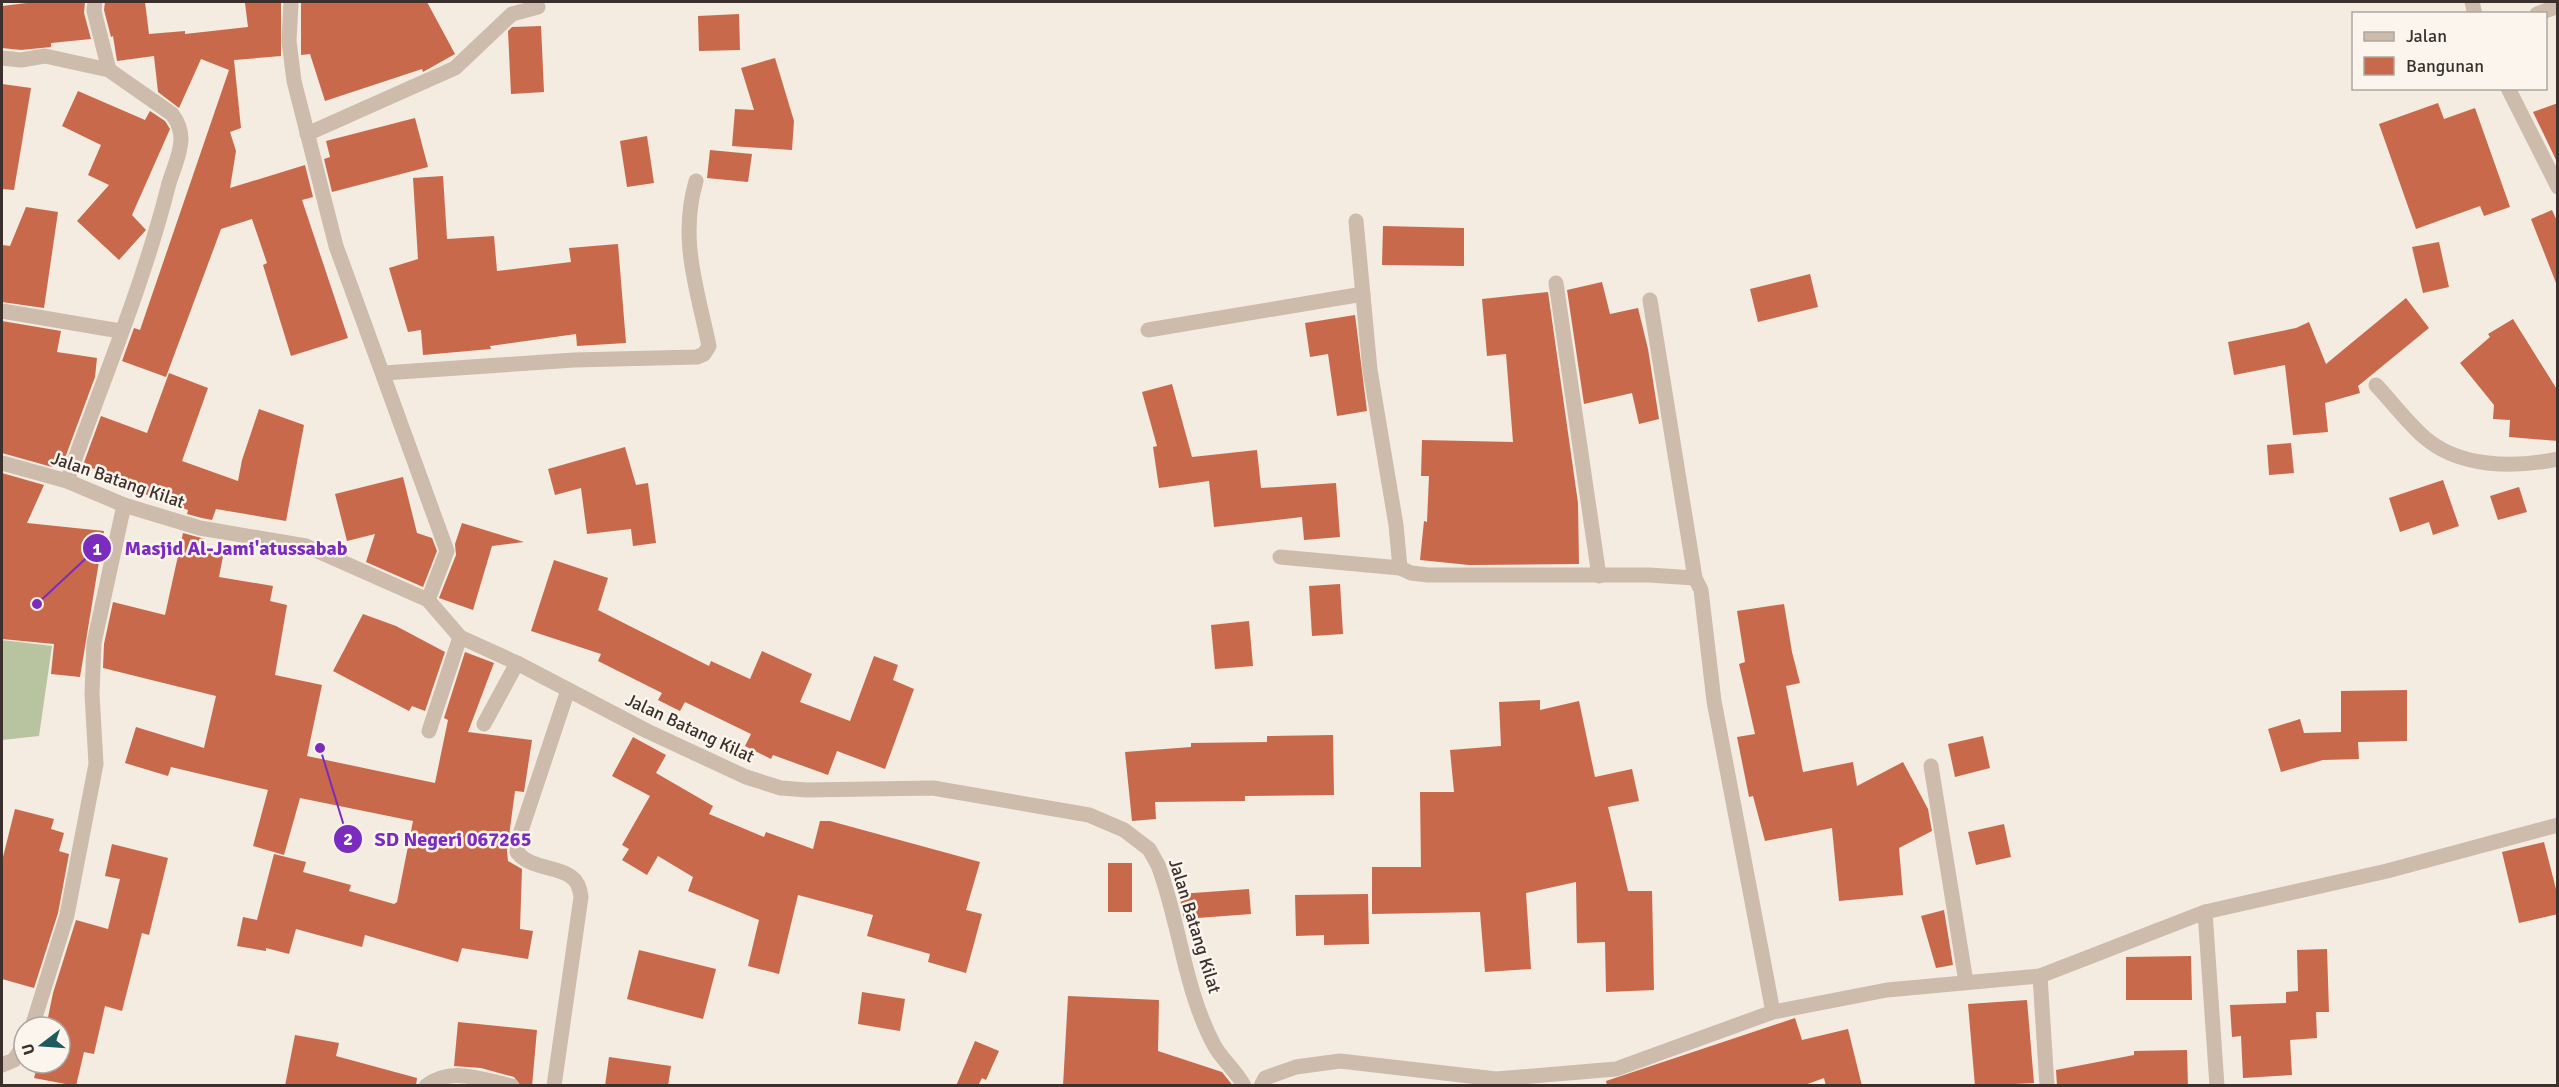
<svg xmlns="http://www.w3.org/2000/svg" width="2559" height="1087" font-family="Signika,sans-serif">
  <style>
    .green { fill: #b8c4a0 }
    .building { fill: #c8694b }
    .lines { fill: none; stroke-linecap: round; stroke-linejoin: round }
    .minor { stroke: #cdbbac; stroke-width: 15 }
    .labels { text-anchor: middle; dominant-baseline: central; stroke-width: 5; stroke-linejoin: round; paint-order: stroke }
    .street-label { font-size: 18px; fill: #3b302b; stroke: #fbf5ee }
    .leader { fill: none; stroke: #7b2cbf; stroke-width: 2 }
    .callout-dot { fill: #7b2cbf; stroke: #fbf5ee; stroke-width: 2 }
    .mark-label { font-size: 18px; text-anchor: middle; font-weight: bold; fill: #fff }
    .callout-label { font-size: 20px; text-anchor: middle; font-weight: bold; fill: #7b2cbf; stroke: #fbf5ee; stroke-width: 5; stroke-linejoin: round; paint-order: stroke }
  </style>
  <rect width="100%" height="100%" fill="#f4ebe1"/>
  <!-- green -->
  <polygon class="green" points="2,640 52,646 39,736 2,740"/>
  <!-- building -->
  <g class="building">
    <polygon points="35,2 85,2 84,13 91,39 51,43 51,47 21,50 2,48 2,6"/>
    <polygon points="105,2 145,2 149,34 185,31 185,34 248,27 245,3 281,2 281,56 234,60 241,128 230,132 236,151 230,188 305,165 313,197 302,200 348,338 291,356 263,265 267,263 252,219 221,229 166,377 122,361 134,328 140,330 229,70 201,59 179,108 158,92 154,56 117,61 113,36 111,37 104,10"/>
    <polygon points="301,2 427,2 455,54 423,72 422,69 325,101 310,54 301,55"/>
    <polygon points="739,14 740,50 699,51 698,16"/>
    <polygon points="541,26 544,92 511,94 508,31 512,27"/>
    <polygon points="775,58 794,121 792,150 732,146 735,109 754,110 741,68"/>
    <polygon points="2,84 31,88 14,190 2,189"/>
    <polygon points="78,91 145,120 150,111 165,121 170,129 132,215 146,230 119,260 77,221 109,185 88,175 101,145 62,126"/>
    <polygon points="2438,103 2444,119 2475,108 2510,207 2484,216 2480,206 2416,229 2379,124"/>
    <polygon points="2558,103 2558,164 2533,112"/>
    <polygon points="415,118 428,167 332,192 324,159 330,157 326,141"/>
    <polygon points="647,136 654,183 627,187 620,141"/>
    <polygon points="710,150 752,154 748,182 707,178"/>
    <polygon points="443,176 447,239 494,236 497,271 571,262 569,248 618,244 626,343 577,346 576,334 490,346 491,349 423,355 421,330 408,332 389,268 418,259 413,178"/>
    <polygon points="26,207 58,212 44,308 2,302 2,245 10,246"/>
    <polygon points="2552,210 2558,223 2556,283 2531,219"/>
    <polygon points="1383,226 1464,228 1464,266 1382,265"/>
    <polygon points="2439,242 2449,287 2423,293 2412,247"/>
    <polygon points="1810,274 1818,307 1758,322 1750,289"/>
    <polygon points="1602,282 1610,314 1638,308 1648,349 1659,419 1639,424 1632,393 1584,404 1567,290"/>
    <polygon points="1548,292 1578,503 1579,564 1469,565 1420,560 1424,521 1427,522 1429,476 1421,476 1422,440 1513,442 1506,354 1487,356 1482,299"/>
    <polygon points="2406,298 2429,328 2358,386 2360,393 2325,403 2328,432 2293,435 2285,365 2234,375 2228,342 2296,328 2309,322 2326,364"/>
    <polygon points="1355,315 1367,411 1337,416 1328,354 1310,357 1305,323"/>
    <polygon points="2513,319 2558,391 2558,441 2509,437 2510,420 2493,419 2494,405 2460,363 2490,337 2488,334"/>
    <polygon points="2,321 61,331 57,352 97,358 95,377 65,458 61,457 58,463 55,462 52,467 2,453"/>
    <polygon points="169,373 208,388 182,461 238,481 242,460 259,409 304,425 286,521 216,509 212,520 202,518 187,514 188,510 115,483 117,477 83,465 101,416 147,433"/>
    <polygon points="1172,384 1192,457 1257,450 1261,488 1336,483 1340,537 1304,540 1302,517 1214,527 1209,481 1159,488 1153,447 1157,446 1142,392"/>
    <polygon points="2291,443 2294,473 2269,475 2267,445"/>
    <polygon points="625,447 636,485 648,483 656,543 633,546 631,529 587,534 581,488 555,495 548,469"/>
    <polygon points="2,473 44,485 27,523 104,531 80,677 51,674 54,644 2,639"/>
    <polygon points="403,477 417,533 432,538 437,551 423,587 366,562 375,534 347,541 335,494"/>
    <polygon points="2443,480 2459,526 2433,535 2429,522 2400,532 2389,498"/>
    <polygon points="2519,487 2527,512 2498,520 2490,496"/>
    <polygon points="462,523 524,542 492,546 473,610 439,598 456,555 455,544"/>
    <polygon points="183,533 205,539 201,551 223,556 219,577 273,586 270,601 287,605 275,675 322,685 307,756 435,783 448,720 444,718 465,652 494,663 468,732 532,740 524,792 515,791 507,851 508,861 522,869 520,929 533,931 528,959 462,948 458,962 365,935 362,947 296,929 289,954 266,948 266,951 237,946 243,917 257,920 274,854 306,862 303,872 351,885 349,891 394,904 397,902 413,821 300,798 284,855 253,846 268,790 171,767 168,776 125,763 136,727 204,748 216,696 103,668 104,644 113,602 165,615"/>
    <polygon points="554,560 608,578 598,610 709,666 711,661 750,679 762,651 812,674 800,702 850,721 874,656 898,665 893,680 914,689 885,769 837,751 828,775 773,755 771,759 745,746 751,734 685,702 680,711 658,700 662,693 598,661 601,654 531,631"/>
    <polygon points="1340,584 1343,634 1312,636 1309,586"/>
    <polygon points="1784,604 1792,652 1800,683 1786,686 1803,772 1853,762 1857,786 1903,762 1928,809 1932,831 1899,848 1903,895 1839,901 1832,828 1765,841 1753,796 1749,797 1737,737 1755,734 1739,664 1745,662 1737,611"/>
    <polygon points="363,614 396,626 445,652 425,711 412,706 409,711 333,671"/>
    <polygon points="1249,621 1253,666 1215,669 1211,625"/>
    <polygon points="2407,690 2407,741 2358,742 2359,759 2323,760 2281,772 2268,729 2300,719 2304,733 2341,732 2341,691"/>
    <polygon points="1540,700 1540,710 1579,701 1595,777 1632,769 1639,801 1608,807 1628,891 1652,891 1654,990 1606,992 1605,942 1577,943 1576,882 1526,893 1531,969 1485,972 1480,912 1372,914 1372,867 1421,867 1420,792 1454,792 1450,750 1501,746 1499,702"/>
    <polygon points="1333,735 1334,795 1245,796 1245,801 1155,802 1156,819 1132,821 1125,752 1191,747 1191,743 1267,742 1267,736"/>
    <polygon points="1983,736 1990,768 1955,777 1948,744"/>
    <polygon points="633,737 666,755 656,773 713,806 709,814 764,837 766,832 813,849 820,821 830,821 980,862 966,910 982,914 966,973 928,962 930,954 867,936 873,915 798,895 779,974 748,966 759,920 688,891 693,877 658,856 647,875 622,860 629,849 622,845 650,796 612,776"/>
    <polygon points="15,809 54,819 51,829 64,833 59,851 69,854 58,913 34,988 2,979 2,861"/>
    <polygon points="2004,824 2011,857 1976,865 1968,832"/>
    <polygon points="2544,842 2558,897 2558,914 2519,923 2502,852"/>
    <polygon points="112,844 168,858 149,935 142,933 122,1011 105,1006 94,1054 84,1052 76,1086 34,1078 38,1063 60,1063 60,1027 46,1027 53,993 76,920 108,929 120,879 105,876"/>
    <rect x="1108" y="863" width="24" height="49"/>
    <polygon points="1249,889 1251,914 1184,919 1179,894"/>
    <polygon points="1368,894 1369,944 1324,945 1324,935 1296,936 1295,895"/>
    <polygon points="1944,910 1953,965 1936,968 1921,916"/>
    <polygon points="2327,949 2329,1012 2316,1012 2317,1038 2290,1040 2292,1075 2243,1078 2241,1036 2232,1037 2230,1005 2286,1003 2286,992 2298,991 2297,950"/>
    <polygon points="639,950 716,969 703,1019 627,999"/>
    <polygon points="2191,956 2192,1000 2126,1000 2126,957"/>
    <polygon points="862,992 905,999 900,1031 858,1024"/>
    <polygon points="1068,996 1159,1000 1158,1051 1222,1072 1233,1086 1063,1086"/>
    <polygon points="2027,1000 2034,1083 1975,1086 1968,1004"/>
    <polygon points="1795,1018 1802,1040 1848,1029 1862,1086 1826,1086 1824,1078 1802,1086 1607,1086 1606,1081"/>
    <polygon points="458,1022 537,1030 532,1086 521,1086 514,1077 481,1068 454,1066"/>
    <polygon points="295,1035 339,1043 336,1056 417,1078 416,1086 285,1086"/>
    <polygon points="975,1041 999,1051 986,1080 982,1078 978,1086 956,1086"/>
    <polygon points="2187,1050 2188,1086 2057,1086 2056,1070 2134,1055 2134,1051"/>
    <polygon points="609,1057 671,1066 668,1086 605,1086"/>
  </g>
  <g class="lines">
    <!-- minor -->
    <g class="minor">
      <polyline points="95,2 94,11 109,70"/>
      <polyline points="291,2 289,41 294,81 336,246 447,551 428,600"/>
      <polyline points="2472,2 2475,14"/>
      <polyline points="2537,14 2558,6"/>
      <path d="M2 58 21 60 45 56 109 70 172 114C178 122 181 129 181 139 181 155 172 171 168 187 143 286 101 385 67 481"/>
      <polyline points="2508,88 2558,187"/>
      <polyline points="307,134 455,68 512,14 538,7"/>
      <polyline points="1356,221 1370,370 1396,525 1400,568"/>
      <polyline points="1556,283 1599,576"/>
      <polyline points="1650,300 1695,578"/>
      <polyline points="2,311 120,331"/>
      <polyline points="1148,330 1363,294"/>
      <path d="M384 373 574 360 697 357 704 354 709 346C697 288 679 240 696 181"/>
      <path d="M2376 385C2392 402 2407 422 2424 437 2459 468 2514 468 2558 459"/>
      <path d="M2 463 67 481 124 505 200 528 306 546 428 600 460 637 517 663 647 731 746 777 781 788 807 790 933 788 1089 815 1124 830 1149 849 1158 865C1180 923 1184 989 1214 1045 1222 1060 1236 1070 1244 1086"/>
      <polyline points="1280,557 1400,568 1411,573 1428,575 1649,575 1695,578 1701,590 1714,701 1773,1012"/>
      <polyline points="484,724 517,663"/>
      <polyline points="429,731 460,637"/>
      <polyline points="1931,766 1966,982"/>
      <polyline points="2205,912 2217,1086"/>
      <polyline points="2040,976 2047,1086"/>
      <polyline points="32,1027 67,915 96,764 92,694 94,643 124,505"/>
      <polyline points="2,1065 14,1060 24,1045"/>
      <path d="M426 1086C452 1066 483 1080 512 1086"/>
      <path d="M554 1086 581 897C578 860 536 876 517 852L519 837 568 690"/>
      <polyline points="1261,1086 1265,1078 1296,1067 1340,1061 1496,1079 1616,1069 1773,1012 1887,990 2040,976 2205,912 2387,871 2558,825"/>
    </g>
  </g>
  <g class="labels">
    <!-- street labels -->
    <g class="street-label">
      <text transform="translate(118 480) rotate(19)">Jalan Batang Kilat</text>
      <text transform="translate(690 728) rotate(25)">Jalan Batang Kilat</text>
      <text transform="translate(1195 926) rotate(73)">Jalan Batang Kilat</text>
    </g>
  </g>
  <!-- callouts -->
  <path class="leader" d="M37 604L97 548M320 748L348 839"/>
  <g class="callout-dot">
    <circle cx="37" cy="604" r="6"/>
    <circle cx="320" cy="748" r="6"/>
    <circle cx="97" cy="548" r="15"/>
    <circle cx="348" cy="839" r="15"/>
  </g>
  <g class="mark-label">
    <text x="97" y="555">1</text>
    <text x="348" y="845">2</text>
  </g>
  <g class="callout-label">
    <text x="236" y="555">Masjid Al-Jami'atussabab</text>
    <text x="453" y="846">SD Negeri 067265</text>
  </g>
  <!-- border -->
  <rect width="2559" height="1087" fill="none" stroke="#3b302b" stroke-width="6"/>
  <!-- legend -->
  <rect x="2352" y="12" width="195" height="78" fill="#fbf5ee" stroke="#aea6a0" stroke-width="1.5"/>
  <rect x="2364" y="32" width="30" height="9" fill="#cdbbac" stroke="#aea6a0" stroke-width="1.5"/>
  <text x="2406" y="42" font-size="18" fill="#3b302b">Jalan</text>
  <rect x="2364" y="57" width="30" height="18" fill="#c8694b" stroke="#aea6a0" stroke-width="1.5"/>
  <text x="2406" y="72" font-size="18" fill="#3b302b">Bangunan</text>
  <!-- north arrow -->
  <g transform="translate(42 1045) rotate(253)"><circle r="28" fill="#fbf5ee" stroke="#aea6a0" stroke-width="1.5"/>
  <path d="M0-4.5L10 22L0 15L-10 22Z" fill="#1f5a5e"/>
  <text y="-9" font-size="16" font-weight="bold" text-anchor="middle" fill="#3b302b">U</text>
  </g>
</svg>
